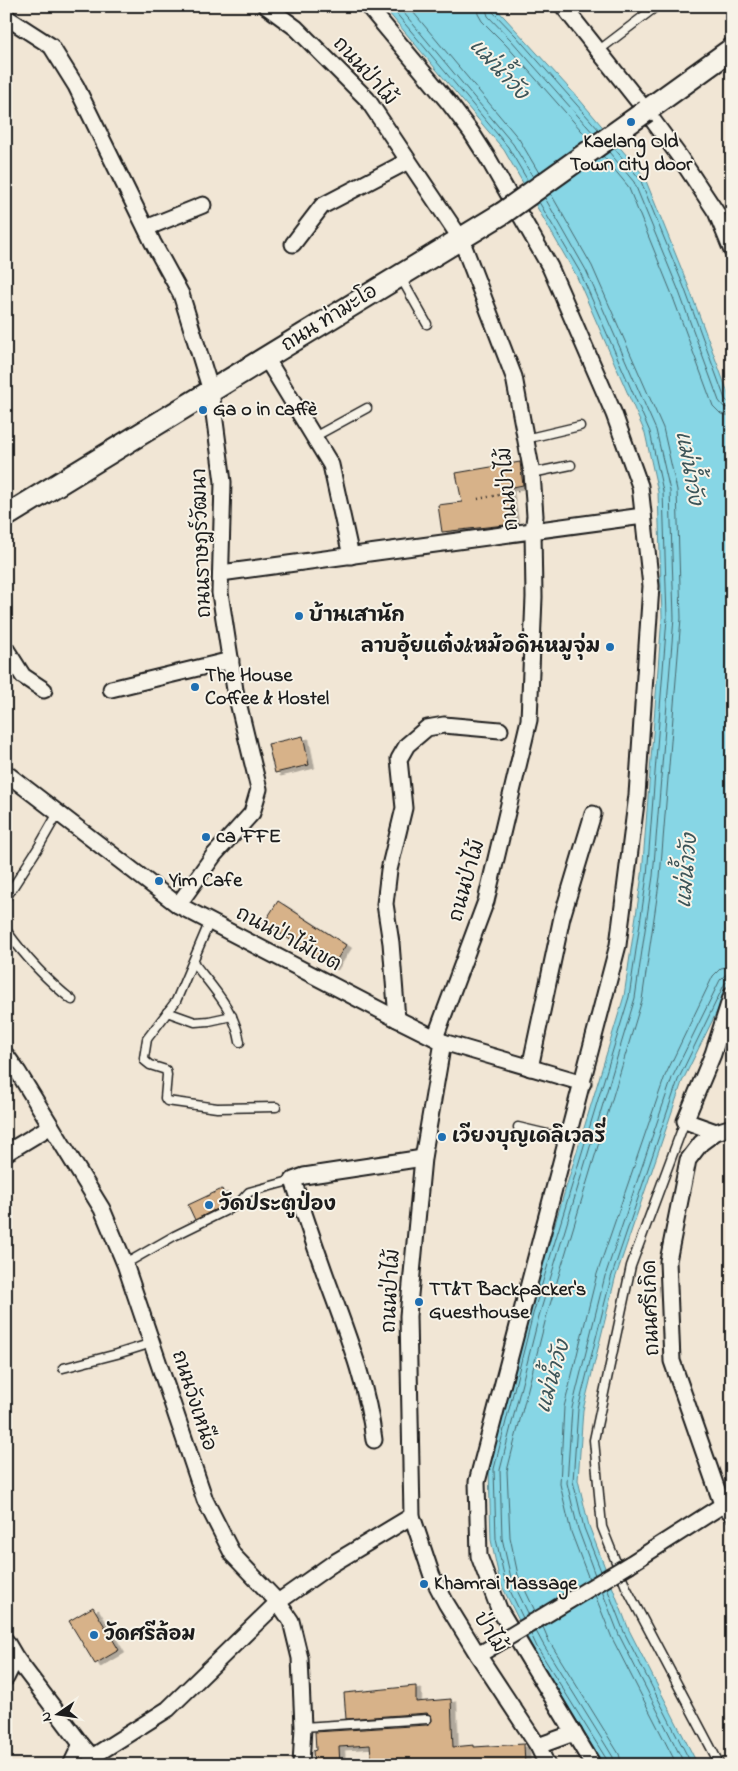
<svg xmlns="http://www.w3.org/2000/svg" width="738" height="1771" font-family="'Indie Flower','Playpen Sans Thai',sans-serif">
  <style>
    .water { fill: #87d6e5; stroke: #5c8c95 }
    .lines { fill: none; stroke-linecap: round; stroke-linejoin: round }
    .shore { stroke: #47666c; stroke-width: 1 }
    .building { fill: #d7b289; stroke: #1c1c1c; filter: url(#shadow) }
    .lane-casing { stroke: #1c1c1c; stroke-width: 11 }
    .street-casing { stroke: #1c1c1c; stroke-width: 19 }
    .secondary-casing { stroke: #1c1c1c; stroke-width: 25 }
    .path { stroke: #1c1c1c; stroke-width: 2.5; stroke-dasharray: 1 4; stroke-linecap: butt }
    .lane { stroke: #f7f3e8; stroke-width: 8 }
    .street { stroke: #f7f3e8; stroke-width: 15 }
    .secondary { stroke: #f7f3e8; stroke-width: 21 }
    .street-bridge-casing { stroke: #1c1c1c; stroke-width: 19; stroke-linecap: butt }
    .secondary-bridge-casing { stroke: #1c1c1c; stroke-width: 25; stroke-linecap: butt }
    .street-bridge { stroke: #f7f3e8; stroke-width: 15 }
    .secondary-bridge { stroke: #f7f3e8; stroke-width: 21 }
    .poi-dot { fill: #1f6fb2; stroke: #f7f3e8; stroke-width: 2 }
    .labels { text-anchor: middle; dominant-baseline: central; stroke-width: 4; stroke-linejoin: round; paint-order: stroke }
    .street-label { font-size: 20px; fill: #1c1c1c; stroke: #f7f3e8 }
    .poi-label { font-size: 20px; font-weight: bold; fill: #1c1c1c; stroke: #f7f3e8; text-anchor: start }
    .water-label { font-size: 21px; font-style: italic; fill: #3c5458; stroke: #f7f3e8 }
  </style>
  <defs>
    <filter id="shadow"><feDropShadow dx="5.5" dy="3" stdDeviation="0" flood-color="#0004"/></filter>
  </defs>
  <rect width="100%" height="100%" fill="#f1e6d5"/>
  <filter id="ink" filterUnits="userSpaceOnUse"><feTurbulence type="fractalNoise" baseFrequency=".02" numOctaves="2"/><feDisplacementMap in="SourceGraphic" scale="10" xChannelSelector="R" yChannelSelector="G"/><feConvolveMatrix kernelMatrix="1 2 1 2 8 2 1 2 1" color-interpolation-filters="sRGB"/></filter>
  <g filter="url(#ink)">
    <!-- water -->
    <polygon class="water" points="383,6 494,6 579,99 644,176 688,285 731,401 732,981 682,1082 615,1279 583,1410 578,1480 589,1526 629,1630 698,1765 604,1765 533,1649 500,1582 491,1540 489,1469 528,1313 624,996 642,875 662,617 658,492 645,433 576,275 504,150"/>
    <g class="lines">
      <!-- shore -->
      <g class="shore">
        <polyline points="390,6 508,147 528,181"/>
        <polyline points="398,6 513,144 533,177"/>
        <polyline points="408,6 519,139 539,173"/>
        <polyline points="477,6 478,14 482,21 506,45 588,138"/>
        <polyline points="485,6 488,16 511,40 594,134"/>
        <polyline points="491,6 493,12 516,36 599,130"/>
        <polyline points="614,148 640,179 684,287 725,399 728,402 732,402"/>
        <polyline points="609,152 634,182 678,289 719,401 724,407 732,409"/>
        <polyline points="603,156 628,186 671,292 713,406 721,414 732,416"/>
        <polyline points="601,1571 584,1528 573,1481 578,1409 611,1278 678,1080 725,983 732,980"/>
        <polyline points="595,1575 578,1529 567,1483 572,1408 605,1276 672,1078 720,980 725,975 732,974"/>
        <polyline points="589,1579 571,1532 560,1484 564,1407 597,1274 665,1076 713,976 721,968 732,966"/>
        <polyline points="607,1588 624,1632 692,1765"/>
        <polyline points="602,1591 619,1635 685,1765"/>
        <polyline points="595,1595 612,1638 677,1765"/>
        <polyline points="535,1611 518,1575 510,1537 507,1471 546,1318 642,1000 660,877 681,618 677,490 663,428 592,266 551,194"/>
        <polyline points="529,1615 511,1578 502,1538 500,1470 539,1316 635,998 653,876 674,618 670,491 656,430 586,270 545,198"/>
        <polyline points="523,1618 505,1580 496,1539 494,1469 533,1314 629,997 647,876 667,618 663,491 650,432 580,272 539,202"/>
        <polyline points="543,1627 549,1641 619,1754 622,1765"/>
        <polyline points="536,1631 543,1644 613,1757 614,1765"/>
        <polyline points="531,1634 537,1647 607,1760 608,1765"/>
      </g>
    </g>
    <!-- building -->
    <g class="building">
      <polygon points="520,462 523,485 508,488 514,524 442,532 438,505 462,502 456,473"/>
      <polygon points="303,736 309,765 275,773 268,744"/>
      <polygon points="278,901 346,945 332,967 264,923"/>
      <polygon points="222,1189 228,1203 195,1220 188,1205"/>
      <polygon points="93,1607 119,1650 95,1664 69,1621"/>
      <polygon points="416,1686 416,1702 451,1699 453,1747 474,1745 474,1747 524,1744 525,1765 372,1765 370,1745 339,1747 340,1765 314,1765 313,1751 316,1750 315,1732 427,1725 432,1721 431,1716 427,1713 346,1719 344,1693"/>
    </g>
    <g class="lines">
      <!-- lane casing -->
      <g class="lane-casing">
        <g id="lane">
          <polyline points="598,51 657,6"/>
          <polyline points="401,278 427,324"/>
          <polyline points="314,437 367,408"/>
          <polyline points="525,439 580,426"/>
          <polyline points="532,473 571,465"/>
          <polyline points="6,898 38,848 58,813"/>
          <polyline points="210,921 176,1001 147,1039 144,1058 145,1061 150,1065 166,1070 167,1075 165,1098 167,1101 217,1108 276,1107"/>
          <path d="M6 930C26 958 45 979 72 1000"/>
          <path d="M193 962C212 987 235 1010 240 1042"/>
          <polyline points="167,1012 195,1022 209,1021 232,1016"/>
          <polyline points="685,1121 631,1266 594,1440 602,1527 626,1587 720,1765"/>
          <polyline points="518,1127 556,1136 564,1146"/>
          <polyline points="125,1264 174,1236 237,1205 249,1192 293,1180"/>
          <polyline points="63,1368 117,1354 152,1343"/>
          <polyline points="303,1727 427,1719"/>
        </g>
      </g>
      <!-- street casing -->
      <g class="street-casing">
        <g id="street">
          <polyline points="266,6 296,28 367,99 461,239 514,377 532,473 535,516 533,531 534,597 529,720 486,901 435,1038"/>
          <polyline points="368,6 449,103 471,132 489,160 550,267 614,414 640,486 651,586 637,795 618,945 477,1482 479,1556 499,1609 593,1765"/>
          <polyline points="563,6 646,111 679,156 716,212 732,251"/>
          <polyline points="6,17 51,46 76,86 153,243 181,294 211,391 223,482 220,593 235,690 259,789 252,813 214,855 178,905"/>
          <polyline points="146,228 203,205"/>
          <polyline points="293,244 322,206 408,161"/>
          <polyline points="266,358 331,465 351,556"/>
          <polyline points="221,573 643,516"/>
          <polyline points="6,649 23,676 44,690"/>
          <polyline points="111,689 231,660"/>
          <polyline points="6,773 178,905 397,1019 443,1042 583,1083"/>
          <polyline points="397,1019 391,943 385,904 389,870 404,808 399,759 407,745 427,728 444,725 500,730"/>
          <polyline points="443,1042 423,1158 408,1316 412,1516 432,1576 446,1603 478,1655 538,1746 547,1765"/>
          <polyline points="6,1055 18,1072 102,1209 125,1264 205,1500 233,1555 278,1602 291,1621 300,1658 303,1727 301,1765"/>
          <polyline points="530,1068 562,917 593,814"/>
          <polyline points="732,1127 716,1132 701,1143 688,1160 668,1261 672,1361 722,1504 732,1514"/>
          <polyline points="716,1132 685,1121 713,1054 732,994"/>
          <polyline points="6,1153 51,1126"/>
          <path d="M374 1440C367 1382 345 1329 325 1274 314 1243 303 1211 293 1180L304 1176 423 1158"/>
          <polyline points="630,1564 732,1499"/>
          <polyline points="6,1641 16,1658 81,1744 98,1764"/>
          <polyline points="478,1655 502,1641"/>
          <polyline points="6,1678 16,1658"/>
          <polyline points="538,1746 574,1733"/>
          <polyline points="92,1757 168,1709 278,1602 332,1564 412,1516"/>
          <polyline points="71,1765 81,1744"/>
        </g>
      </g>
      <!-- secondary casing -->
      <g class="secondary-casing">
        <g id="secondary">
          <polyline points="646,111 732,49"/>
          <polyline points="6,516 503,213"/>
        </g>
      </g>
      <!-- path -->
      <polyline class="path" points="478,499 519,491"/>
      <!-- lane -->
      <use href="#lane" class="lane"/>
      <!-- street -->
      <use href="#street" class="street"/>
      <!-- secondary -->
      <use href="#secondary" class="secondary"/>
      <!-- street-bridge casing -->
      <g class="street-bridge-casing">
        <polyline id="street-bridge" points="502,1641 630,1564"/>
      </g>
      <!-- secondary-bridge casing -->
      <g class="secondary-bridge-casing">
        <polyline id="secondary-bridge" points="503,213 646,111"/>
      </g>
      <!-- street-bridge -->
      <use href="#street-bridge" class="street-bridge"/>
      <!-- secondary-bridge -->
      <use href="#secondary-bridge" class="secondary-bridge"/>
    </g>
  </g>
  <!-- markers -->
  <g class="poi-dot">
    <circle cx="631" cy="122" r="5"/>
    <circle cx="203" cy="410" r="5"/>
    <circle cx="299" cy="616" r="5"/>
    <circle cx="610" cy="647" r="5"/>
    <circle cx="195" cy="687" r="5"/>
    <circle cx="206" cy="837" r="5"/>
    <circle cx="159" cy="881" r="5"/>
    <circle cx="442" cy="1137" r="5"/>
    <circle cx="209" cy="1205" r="5"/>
    <circle cx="419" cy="1302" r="5"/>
    <circle cx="424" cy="1584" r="5"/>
    <circle cx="94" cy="1635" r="5"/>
  </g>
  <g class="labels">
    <!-- street labels -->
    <g class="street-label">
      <text transform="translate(364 72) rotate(48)">ถนนป่าไม้</text>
      <text transform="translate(330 319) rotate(-32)">ถนน ท่ามะโอ</text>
      <text transform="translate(509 489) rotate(-95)">ถนนป่าไม้</text>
      <text transform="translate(203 543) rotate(-92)">ถนนราษฎร์วัฒนา</text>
      <text transform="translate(468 881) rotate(-74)">ถนนป่าไม้</text>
      <text transform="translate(288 940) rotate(28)">ถนนป่าไม้เขต</text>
      <text transform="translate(392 1291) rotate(-87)">ถนนป่าไม้</text>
      <text transform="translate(652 1308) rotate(-92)">ถนนศรีเกิด</text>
      <text transform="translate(193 1401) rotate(72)">ถนนวังเหนือ</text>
      <text transform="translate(489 1633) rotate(58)">ป่าไม้</text>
    </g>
    <!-- poi labels -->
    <g class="poi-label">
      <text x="631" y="142" text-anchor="middle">Kaelang Old<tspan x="631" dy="23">Town city door</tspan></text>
      <text x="213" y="410">Ga o in caffè</text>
      <text x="309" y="616">บ้านเสานัก</text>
      <text x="600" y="647" text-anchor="end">ลาบอุ้ยแต๋ง&amp;หม้อดินหมูจุ่ม</text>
      <text x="205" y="676">The House<tspan x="205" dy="23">Coffee &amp; Hostel</tspan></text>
      <text x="216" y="837">ca 'FFE</text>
      <text x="169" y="881">Yim Cafe</text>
      <text x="452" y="1137">เวียงบุญเดลิเวลรี่</text>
      <text x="219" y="1205">วัดประตูป่อง</text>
      <text x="429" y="1290">TT&amp;T Backpacker's<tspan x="429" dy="23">Guesthouse</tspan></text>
      <text x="434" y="1584">Khamrai Massage</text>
      <text x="104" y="1635">วัดศรีล้อม</text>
    </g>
    <!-- water labels -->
    <g class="water-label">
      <text transform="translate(498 70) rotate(47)">แม่น้ำวัง</text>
      <text transform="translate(688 468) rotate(80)">แม่น้ำวัง</text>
      <text transform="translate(688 871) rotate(-85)">แม่น้ำวัง</text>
      <text transform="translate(554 1377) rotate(-74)">แม่น้ำวัง</text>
    </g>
  </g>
  <!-- margin -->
  <rect width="738" height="1771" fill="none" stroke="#f7f3e8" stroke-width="25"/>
  <rect x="12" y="12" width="713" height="1746" fill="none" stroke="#1c1c1c" stroke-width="2" filter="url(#ink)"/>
  <!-- north arrow -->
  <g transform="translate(58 1714) rotate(257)" stroke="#f7f3e8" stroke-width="4" paint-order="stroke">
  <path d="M0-4L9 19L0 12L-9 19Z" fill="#1c1c1c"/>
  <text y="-8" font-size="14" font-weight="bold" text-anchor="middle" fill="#1c1c1c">N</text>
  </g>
</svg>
